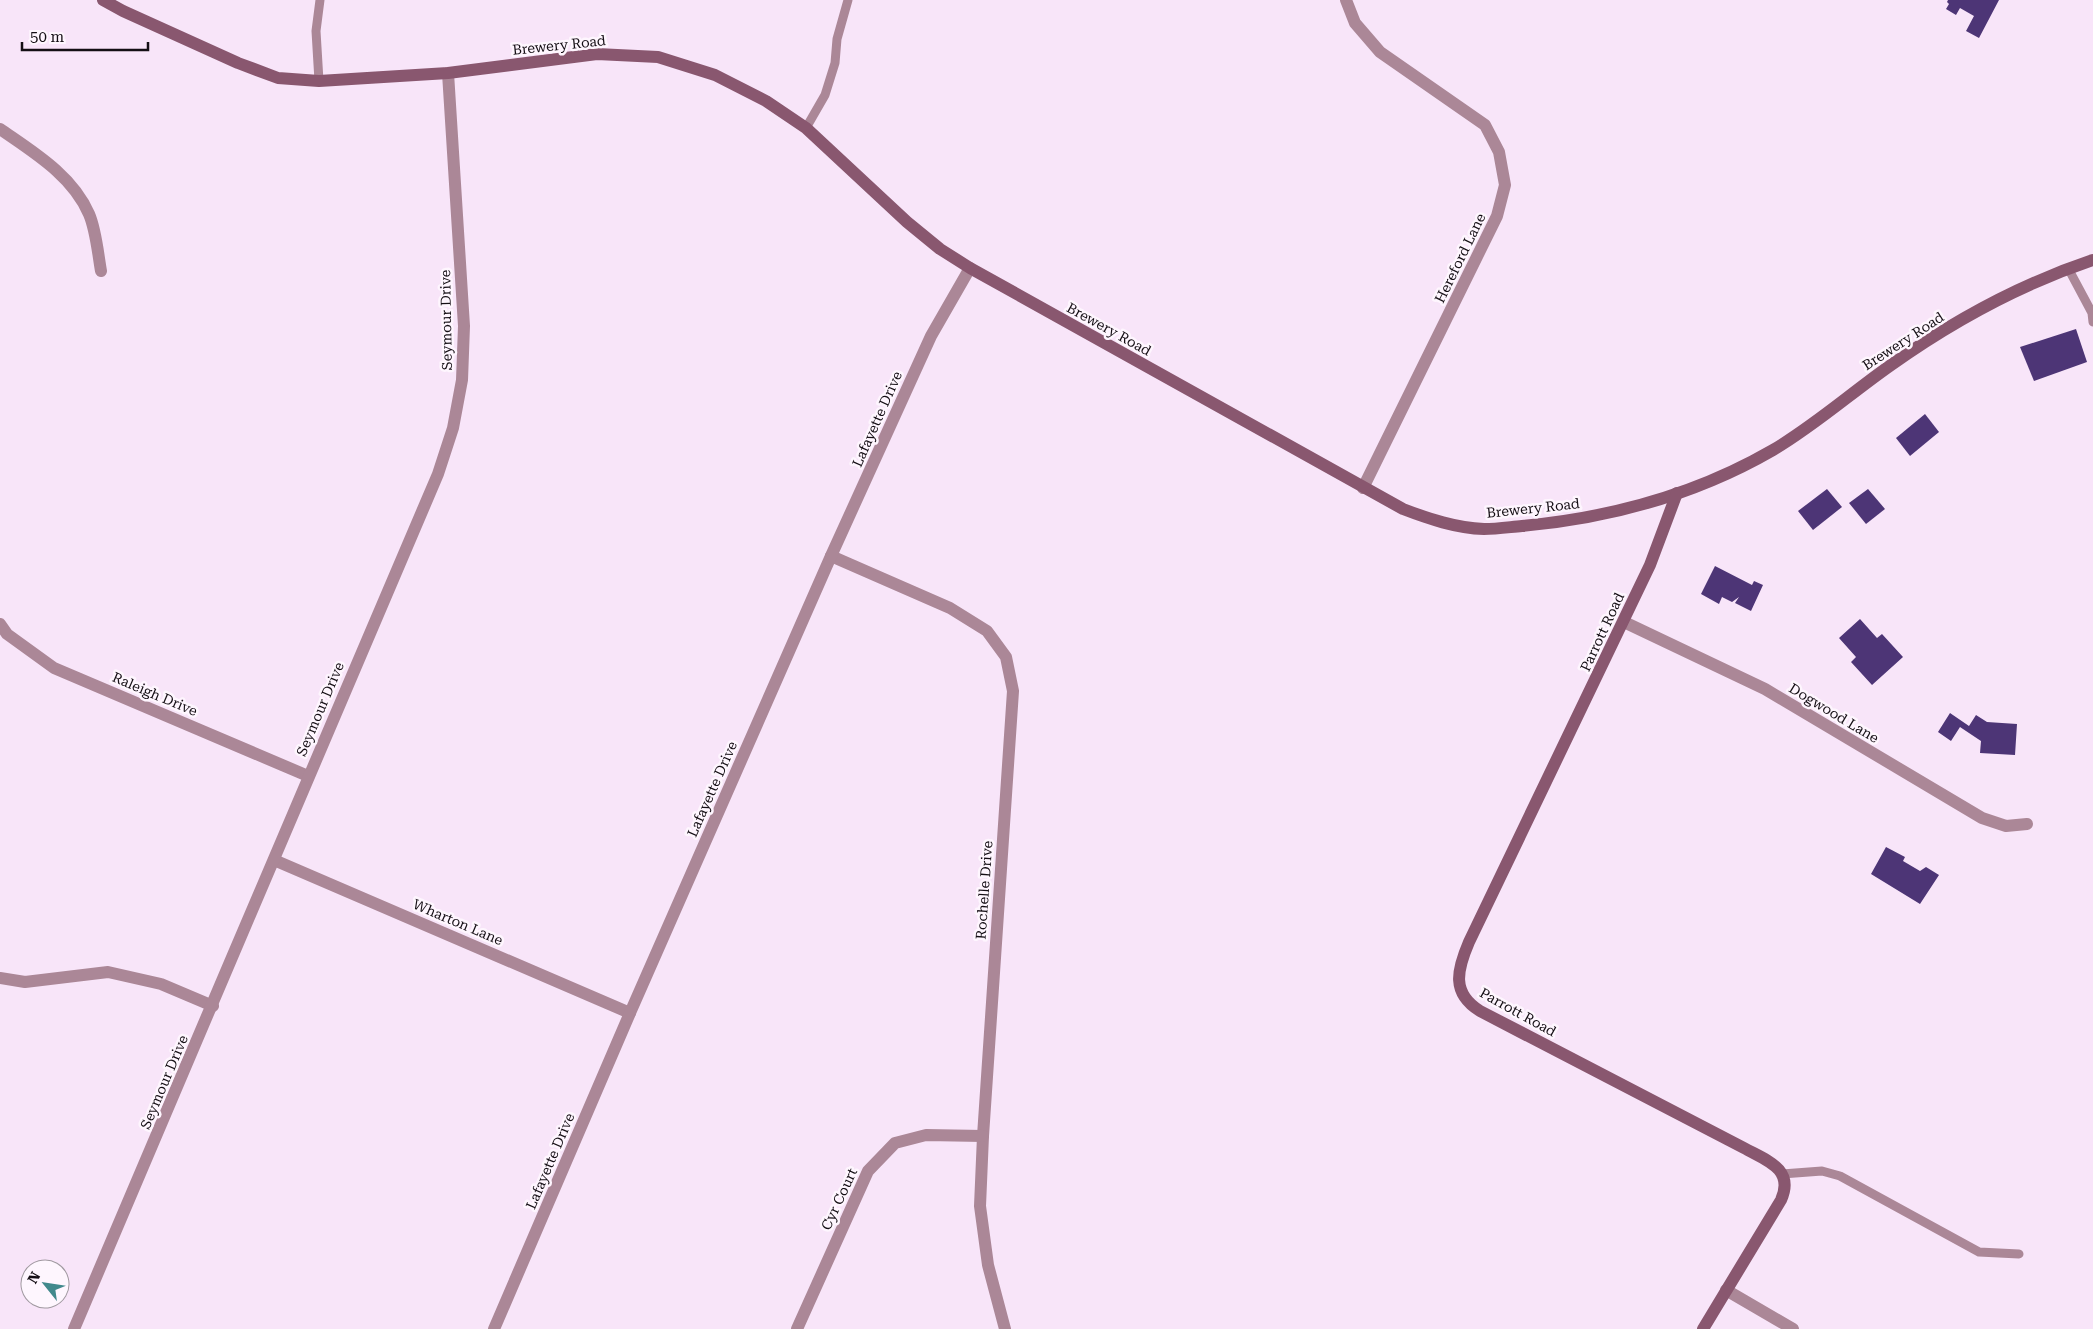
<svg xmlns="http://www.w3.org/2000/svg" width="2093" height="1329" font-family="'Roboto Serif',serif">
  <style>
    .building { fill: #4d3576 }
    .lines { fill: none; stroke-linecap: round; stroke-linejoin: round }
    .lane { stroke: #ab8797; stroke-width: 9 }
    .street { stroke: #ab8797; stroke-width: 12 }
    .secondary { stroke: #89576f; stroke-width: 12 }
    .labels { text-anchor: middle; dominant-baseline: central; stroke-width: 5; stroke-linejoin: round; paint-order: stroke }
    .street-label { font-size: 14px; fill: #140e14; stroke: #fef6fe }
  </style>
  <rect width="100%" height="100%" fill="#f8e5f9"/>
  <!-- building -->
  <g class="building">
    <polygon points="1948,0 1999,0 1979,38 1966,31 1974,16 1960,8 1956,15 1946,9 1949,4 1947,2"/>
    <polygon points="2076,329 2087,362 2034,381 2020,347"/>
    <polygon points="1925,414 1939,432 1910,456 1896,438"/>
    <polygon points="1827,489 1842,507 1813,530 1798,511"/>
    <polygon points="1868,489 1885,509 1866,524 1849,503"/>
    <polygon points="1715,566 1752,585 1754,581 1763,585 1751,611 1735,603 1739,597 1732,602 1722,597 1719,604 1701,594"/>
    <polygon points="1860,619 1877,638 1882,634 1903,657 1872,685 1851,662 1856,657 1839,638"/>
    <polygon points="1950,713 1969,726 1976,715 1987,722 2017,724 2015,755 1980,753 1981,741 1960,727 1951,741 1938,732"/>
    <polygon points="1886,847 1905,857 1903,861 1920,871 1926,867 1939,875 1920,904 1871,874"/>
  </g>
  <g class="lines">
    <!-- lane -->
    <g class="lane">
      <polyline points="319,81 316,31 320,0"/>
      <polyline points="806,128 825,95 835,63 837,39 848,0"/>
      <polyline points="2068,268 2092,313 2093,322"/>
      <polyline points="1782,1174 1822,1171 1840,1176 1979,1252 2019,1254"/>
    </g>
    <!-- street -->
    <g class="street">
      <polyline points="1346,0 1355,23 1380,52 1485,125 1499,152 1505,185 1497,216 1363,488"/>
      <path d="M0 129C33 152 72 175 89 214 96 230 98 254 101 271"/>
      <polyline points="831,556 950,608 987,631 1006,657 1013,691 983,1136 980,1206 988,1265 1005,1329"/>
      <polyline points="1624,622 1765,689 1982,818 2006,826 2027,824"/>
      <polyline points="0,624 7,634 54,668 308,776"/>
      <polyline points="274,860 630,1013"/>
      <polyline points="0,978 25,982 108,972 161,984 213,1006"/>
      <polyline points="1726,1290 1793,1329"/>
      <path d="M74 1329C196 1044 315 759 438 474L453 428 462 380 464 326 448 73"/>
      <polyline points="494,1329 630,1013 831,556 931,336 970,268"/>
      <polyline points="797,1329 868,1171 895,1143 926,1135 983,1136"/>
    </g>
    <!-- secondary -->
    <g class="secondary">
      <path d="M103 0 123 11 238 63 278 78 319 81 448 73 597 54 658 57 715 75 766 101 806 128 907 222 940 249 970 268 1403 509C1429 519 1456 528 1484 529 1497 529 1510 527 1522 526 1609 518 1697 494 1773 450 1814 426 1851 393 1891 365 1953 321 2021 284 2093 260"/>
      <path d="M1677 493 1650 565 1469 942C1457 970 1451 993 1480 1011L1744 1148C1766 1160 1795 1169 1781 1200L1703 1329"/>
    </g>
  </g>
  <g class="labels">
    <!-- street labels -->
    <g class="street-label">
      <text transform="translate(559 45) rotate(-6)">Brewery Road</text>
      <text transform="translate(1460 258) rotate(-64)">Hereford Lane</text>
      <text transform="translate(446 320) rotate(-91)">Seymour Drive</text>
      <text transform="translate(1109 329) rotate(29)">Brewery Road</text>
      <text transform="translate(1903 341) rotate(-33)">Brewery Road</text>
      <text transform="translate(877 419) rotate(-66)">Lafayette Drive</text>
      <text transform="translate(1533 508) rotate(-6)">Brewery Road</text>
      <text transform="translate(1602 632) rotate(-65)">Parrott Road</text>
      <text transform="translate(155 694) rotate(23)">Raleigh Drive</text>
      <text transform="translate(320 709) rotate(-67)">Seymour Drive</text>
      <text transform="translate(1834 713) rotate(31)">Dogwood Lane</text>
      <text transform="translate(712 789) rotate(-66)">Lafayette Drive</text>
      <text transform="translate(984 890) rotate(-86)">Rochelle Drive</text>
      <text transform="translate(458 922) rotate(23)">Wharton Lane</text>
      <text transform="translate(1518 1012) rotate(29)">Parrott Road</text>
      <text transform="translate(164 1082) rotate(-67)">Seymour Drive</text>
      <text transform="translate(550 1161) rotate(-67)">Lafayette Drive</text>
      <text transform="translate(839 1199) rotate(-65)">Cyr Court</text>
    </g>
  </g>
  <!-- north arrow -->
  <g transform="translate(45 1284) rotate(300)"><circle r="24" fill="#fef6fe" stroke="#a099a0"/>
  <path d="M0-4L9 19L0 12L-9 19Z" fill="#41898c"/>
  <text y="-8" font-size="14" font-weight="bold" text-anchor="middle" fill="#140e14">N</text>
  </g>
  <!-- scale -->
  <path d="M22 42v8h126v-8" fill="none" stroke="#140e14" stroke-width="2.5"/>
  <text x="30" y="42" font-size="15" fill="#140e14" stroke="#fef6fe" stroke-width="4" paint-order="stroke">50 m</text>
</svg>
